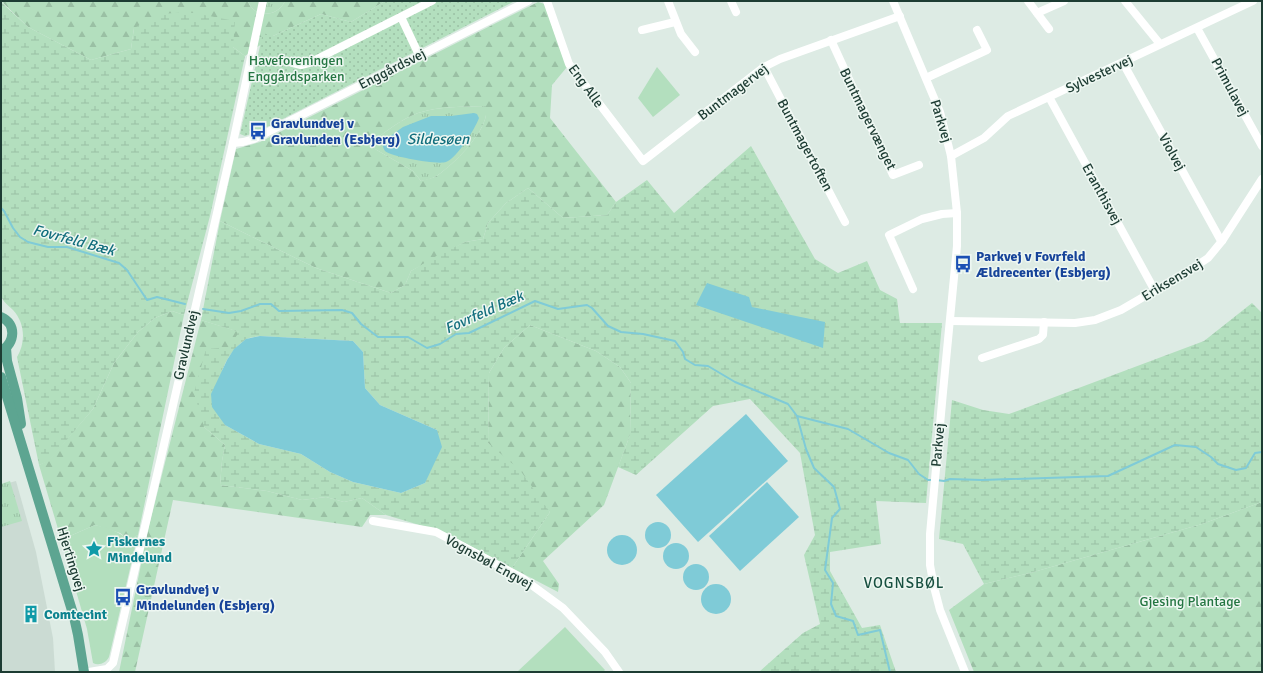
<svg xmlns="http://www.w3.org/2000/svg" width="1263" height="673" font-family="Signika,sans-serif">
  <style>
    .built { fill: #cbdbd3 }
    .grass { fill: url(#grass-tufts) }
    .forest { fill: url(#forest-firs); fill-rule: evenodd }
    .wetland { fill: url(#wetland-marsh); fill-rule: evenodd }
    .park { fill: #b3dfbe }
    .garden { fill: url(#garden-dots) }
    .water { fill: #7fcbd7 }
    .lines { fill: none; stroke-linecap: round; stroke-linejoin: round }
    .stream { stroke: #7fcbd7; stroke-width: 2 }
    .minor { stroke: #fff; stroke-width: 8 }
    .major { stroke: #5da591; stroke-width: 10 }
    .labels { text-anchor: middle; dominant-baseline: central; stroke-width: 3; stroke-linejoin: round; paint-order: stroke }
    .park-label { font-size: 14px; fill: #247642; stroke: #eef7f2 }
    .street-label { font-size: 14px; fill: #1d3c33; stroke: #eef7f2 }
    .transit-label { font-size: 14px; font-weight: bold; fill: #164399; stroke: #eef7f2; text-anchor: start }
    .culture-label { font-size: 14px; font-weight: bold; fill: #0d838f; stroke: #eef7f2; text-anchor: start }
    .water-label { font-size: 15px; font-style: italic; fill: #126e7d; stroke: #eef7f2 }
    .neighbourhood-label { font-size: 15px; letter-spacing: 1px; fill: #185040; stroke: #eef7f2 }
  </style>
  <defs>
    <pattern id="grass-tufts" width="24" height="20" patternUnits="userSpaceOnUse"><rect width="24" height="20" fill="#b3dfbe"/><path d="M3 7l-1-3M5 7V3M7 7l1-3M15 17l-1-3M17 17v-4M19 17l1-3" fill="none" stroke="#9ac0a4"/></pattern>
    <pattern id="forest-firs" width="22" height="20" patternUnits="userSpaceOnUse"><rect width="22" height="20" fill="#b3dfbe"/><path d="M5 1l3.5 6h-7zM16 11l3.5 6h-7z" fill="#9ac0a4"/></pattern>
    <pattern id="wetland-marsh" width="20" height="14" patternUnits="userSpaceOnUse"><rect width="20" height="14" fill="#b3dfbe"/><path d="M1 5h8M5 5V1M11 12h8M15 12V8" fill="none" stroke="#9ac0a4"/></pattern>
    <pattern id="garden-dots" width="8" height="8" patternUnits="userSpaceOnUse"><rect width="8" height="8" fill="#b3dfbe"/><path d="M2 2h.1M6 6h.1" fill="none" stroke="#9ac0a4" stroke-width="1.8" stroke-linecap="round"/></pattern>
  </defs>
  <rect width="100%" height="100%" fill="#ddebe4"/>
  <!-- built -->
  <polygon class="built" points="16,481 36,552 53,638 55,672 1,672 1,485"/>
  <!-- grass -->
  <g class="grass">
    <path d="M248 1H285C278 17 254 19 248 1Z"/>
    <path d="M486 106C486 109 486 112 486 115 483 135 454 164 438 175 434 178 427 180 421 181L413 171 375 149 374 140C388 130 402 119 418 113 440 106 464 107 486 106Z"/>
    <polygon points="10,481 22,521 1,527 1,484"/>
  </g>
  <!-- forest -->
  <g class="forest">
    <path d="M1 1H248C254 19 278 17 285 1H385L351 22 321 14 273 36 245 56 233 47 134 28 131 49 91 60 28 27Z"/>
    <path d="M538 2 545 4 567 67 552 85 550 118 616 202 607 215 563 218 528 188 506 203 488 223 483 239 465 242 411 271 405 285 391 293 316 268 220 221 236 149 260 142ZM486 106C486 109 486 112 486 115 483 135 454 164 438 175 434 178 427 179 421 181L413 171 375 149 374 140C388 130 402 119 418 113 440 106 464 107 486 106Z"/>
    <polygon points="172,311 184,315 138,535 129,540 120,533 95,525 70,536 61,539 39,465 49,460 93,409 114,363 138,332 155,318"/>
    <polygon points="201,320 240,332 230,347 204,427 225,445 222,461 220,485 267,491 302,500 326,497 344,502 362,498 386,515 370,515 362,527 173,500 135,672 119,672 148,530"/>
    <polygon points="530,325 596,351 620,367 631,383 630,435 604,505 543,561 559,584 558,592 512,568 550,512 488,443 489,373 504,348"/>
    <polygon points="1262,502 1262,672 974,672 949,610 984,584 1030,573 1202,524"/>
  </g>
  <!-- wetland -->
  <g class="wetland">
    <path d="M1 2 28 27 91 60 131 49 134 28 160 14 189 12 235 21 233 47 245 56 210 216 184 315 172 311 155 318 138 332 114 363 93 409 49 461 39 465 17 357C26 342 25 323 13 310 8 305 4 303 1 296Z"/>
    <path d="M751 146 815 259 838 273 867 261 880 290 897 299 900 323H942L926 503 876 501 881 544 830 552V571L862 628 880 625 896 672H759L803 633 820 624 804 555 815 535 800 453 750 399 713 406 636 475 618 467 630 435 631 383 620 367 596 351 530 325 504 348 489 373 488 443 520 470 550 512 512 568 446 533 386 515 362 498 344 502 326 497 302 500 267 491 220 485 222 461 225 445 204 427 194 393 206 349 229 347 239 332 201 320 220 221 316 268 391 293 405 285 411 271 438 255 465 242 483 239 488 223 506 203 528 188 563 218 607 215 616 202 647 180 674 213ZM260 336 353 341 363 352 365 388 380 405 437 430 425 483 401 493 353 482 330 472 301 454 259 444 225 425 211 394C220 375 227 352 245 340 249 337 255 337 260 336Z"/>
    <polygon points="1252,303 1262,313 1262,502 1202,524 1030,573 984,584 963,544 939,539 952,400 983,410 1009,414 1204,341"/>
  </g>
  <!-- park -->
  <g class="park">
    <polygon points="657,67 680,95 653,117 638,98"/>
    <path d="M95 525C109 528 117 531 129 540L138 535 109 657C106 663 99 666 93 663L87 629 61 539 70 536Z"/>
    <polygon points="565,627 605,670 603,672 517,672"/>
  </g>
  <!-- garden -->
  <polygon class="garden" points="385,1 515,1 257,132 245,136 240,134 263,33 273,36 321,14 351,22"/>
  <!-- water -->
  <g class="water">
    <path d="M474 113 477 114 479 118C475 129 457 158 446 162 438 165 392 157 385 151 383 148 383 146 382 142L403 127 431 116H451Z"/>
    <polygon points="707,283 749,297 752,307 825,322 823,348 696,305"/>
    <polygon points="260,336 353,341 363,352 365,388 380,405 437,430 442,447 425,483 401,493 353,482 330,472 301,454 259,444 225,425 212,407 211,394 227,360 234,349 246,339"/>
    <polygon points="746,414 788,461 698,542 656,495"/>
    <polygon points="767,482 799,517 740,571 709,536"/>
    <circle cx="658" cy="535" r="13"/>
    <circle cx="622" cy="550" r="15"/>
    <circle cx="676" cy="556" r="13"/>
    <circle cx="696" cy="577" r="13"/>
    <circle cx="716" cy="599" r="15"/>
  </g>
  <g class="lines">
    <!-- stream -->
    <g class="stream">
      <polyline points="1,208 4,211 13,228 20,237 28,242 48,247 67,247 119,263 127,270 147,300 157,297 185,304"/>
      <polyline points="203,309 229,313 241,311 260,304 271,304 279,311 342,310 352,313 361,324 378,337 408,337 427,348 440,344 456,334 469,333 535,301 558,309 587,305 592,308 608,326 621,332 643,334 675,341 683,352 685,359 695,365 708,366 735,382 788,404 797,416 848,429 889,453 908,460 919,474 928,480 932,480"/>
      <polyline points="797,416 806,449 814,468 834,487 840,509 832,518 825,570 833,583 831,604 836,616 853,621 858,635 880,630 890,672"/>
      <polyline points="936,480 944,481 950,479 982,480 1108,476 1175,445 1196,447 1211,457 1218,464 1236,470 1246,468 1255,453 1262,452"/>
    </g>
    <!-- minor -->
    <g class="minor">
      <polyline points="547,1 569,64 643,161 764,67 780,59 900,16"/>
      <polyline points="668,1 681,34 695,52"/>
      <polyline points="731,1 736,12"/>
      <polyline points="893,1 940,112 951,156 957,213 957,246 943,392 930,534 930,565 934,587 940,610 965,672"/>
      <polyline points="1028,1 1049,29"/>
      <polyline points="1125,1 1160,44"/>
      <polyline points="1037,13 1064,1"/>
      <polyline points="401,17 419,55"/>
      <polyline points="1197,28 1262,146"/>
      <polyline points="642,30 675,22"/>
      <polyline points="831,40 893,175 919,165"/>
      <polyline points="285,61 301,65 309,63 432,1"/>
      <polyline points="1123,63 1220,239 1222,241"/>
      <polyline points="764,67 845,222"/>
      <polyline points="926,78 987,50 977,30"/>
      <polyline points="1049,97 1155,291"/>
      <polyline points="233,143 243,142 254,139 528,1"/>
      <polyline points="951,156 984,138 1008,116 1253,1"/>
      <polyline points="913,289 889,235 922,219 942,214 957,213"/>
      <polyline points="950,321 1075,323 1095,320 1121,310 1190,270 1208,258 1222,241 1262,179"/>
      <polyline points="982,358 1039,339 1043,335 1044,322"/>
      <polyline points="373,521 436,532 522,578 563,608 605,652 619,672"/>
      <polyline points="89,672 107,669 113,663 160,462 233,143 263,1"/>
    </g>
    <!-- major -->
    <g class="major">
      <path d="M1 317C17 324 15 343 1 351"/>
      <polyline points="6,348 7,361 17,398 21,424"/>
      <polyline points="1,377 74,617 78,635 84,672"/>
    </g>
  </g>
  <!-- icons -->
  <defs>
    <g id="bus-bare" transform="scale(1.38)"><path d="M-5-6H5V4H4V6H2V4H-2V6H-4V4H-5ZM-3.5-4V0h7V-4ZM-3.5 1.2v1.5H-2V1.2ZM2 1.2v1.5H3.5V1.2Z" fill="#1a4fb4" stroke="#eef7f2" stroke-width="2.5" paint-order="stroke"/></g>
    <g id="sight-bare" transform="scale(1.38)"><path d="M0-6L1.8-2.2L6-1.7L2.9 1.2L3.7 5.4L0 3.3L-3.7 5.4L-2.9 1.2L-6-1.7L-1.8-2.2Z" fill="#0f9aa8" stroke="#eef7f2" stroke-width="2.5" paint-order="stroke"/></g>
    <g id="building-bare" transform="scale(1.38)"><path d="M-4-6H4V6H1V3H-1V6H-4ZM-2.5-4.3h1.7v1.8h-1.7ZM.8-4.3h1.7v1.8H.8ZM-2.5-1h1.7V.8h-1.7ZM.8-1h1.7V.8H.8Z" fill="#0f9aa8" stroke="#eef7f2" stroke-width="2.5" paint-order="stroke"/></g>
  </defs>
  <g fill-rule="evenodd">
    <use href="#bus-bare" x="258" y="131"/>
    <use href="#bus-bare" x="963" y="264"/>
    <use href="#sight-bare" x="94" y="549"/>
    <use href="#bus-bare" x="123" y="597"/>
    <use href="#building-bare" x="31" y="614"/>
  </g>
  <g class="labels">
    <!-- park labels -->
    <g class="park-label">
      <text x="296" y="60">Haveforeningen<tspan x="296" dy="16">Enggårdsparken</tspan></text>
      <text x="1190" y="601">Gjesing Plantage</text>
    </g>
    <!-- street labels -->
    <g class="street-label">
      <text transform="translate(392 69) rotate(-27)">Enggårdsvej</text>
      <text transform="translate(1099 74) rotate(-25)">Sylvestervej</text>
      <text transform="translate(586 86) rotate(54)">Eng Alle</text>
      <text transform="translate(1230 87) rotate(62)">Primulavej</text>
      <text transform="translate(733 92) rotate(-37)">Buntmagervej</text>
      <text transform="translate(868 119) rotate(64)">Buntmagervænget</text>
      <text transform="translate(941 121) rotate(73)">Parkvej</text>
      <text transform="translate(805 145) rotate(62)">Buntmagertoften</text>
      <text transform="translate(1172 152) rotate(61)">Violvej</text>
      <text transform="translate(1102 194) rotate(61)">Eranthisvej</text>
      <text transform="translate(1172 280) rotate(-31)">Eriksensvej</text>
      <text transform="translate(186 345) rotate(-77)">Gravlundvej</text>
      <text transform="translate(938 445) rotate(-85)">Parkvej</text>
      <text transform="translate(71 559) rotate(73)">Hjertingvej</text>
      <text transform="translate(489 562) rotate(29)">Vognsbøl Engvej</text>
    </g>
    <!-- transit labels -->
    <g class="transit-label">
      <text x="271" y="123">Gravlundvej v<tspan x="271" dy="16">Gravlunden (Esbjerg)</tspan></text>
      <text x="976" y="256">Parkvej v Fovrfeld<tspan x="976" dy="16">Ældrecenter (Esbjerg)</tspan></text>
      <text x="136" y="589">Gravlundvej v<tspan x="136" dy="16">Mindelunden (Esbjerg)</tspan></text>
    </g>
    <!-- culture labels -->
    <g class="culture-label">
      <text x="107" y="541">Fiskernes<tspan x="107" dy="16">Mindelund</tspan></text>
      <text x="44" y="614">Comtecint</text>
    </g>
    <!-- water labels -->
    <g class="water-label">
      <text x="438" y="139">Sildesøen</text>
      <text transform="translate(74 240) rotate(15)">Fovrfeld Bæk</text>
      <text transform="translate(484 312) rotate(-24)">Fovrfeld Bæk</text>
    </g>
    <!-- neighbourhood labels -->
    <g class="neighbourhood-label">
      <text x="904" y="583">VOGNSBØL</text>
    </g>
  </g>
  <!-- border -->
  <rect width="1263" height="673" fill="none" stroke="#1d3c33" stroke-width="4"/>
</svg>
